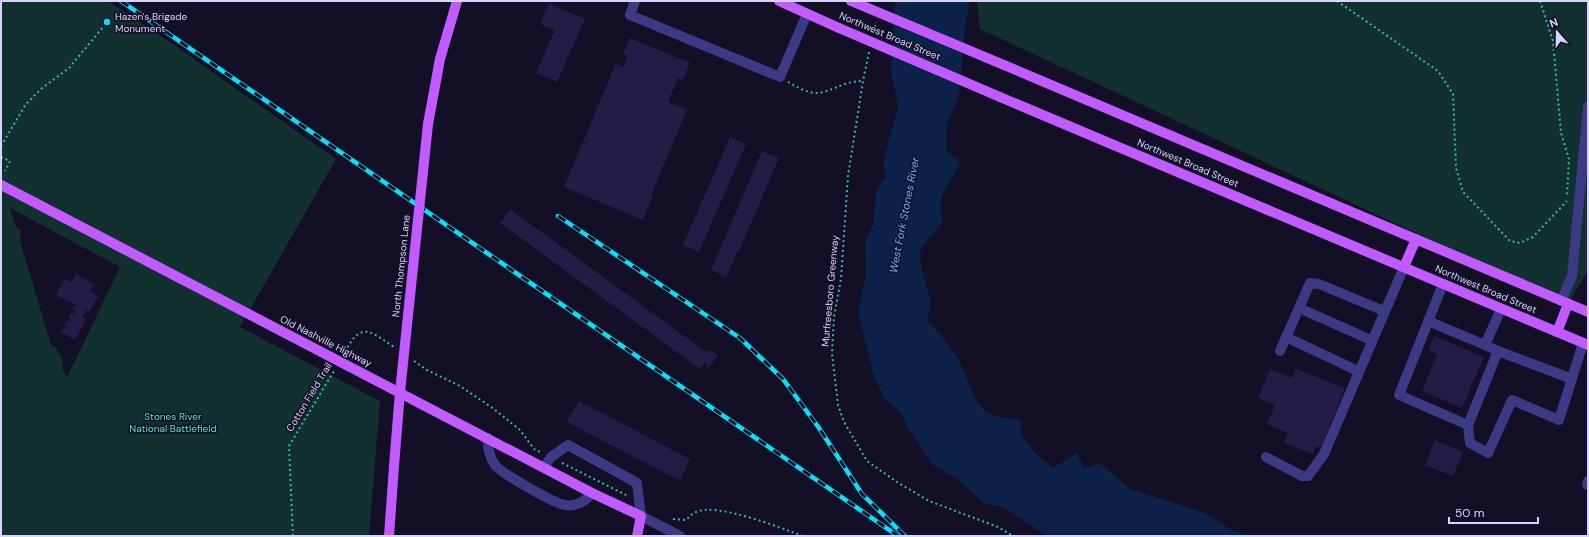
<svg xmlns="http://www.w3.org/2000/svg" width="1589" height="537" font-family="'DM Sans',sans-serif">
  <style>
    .green { fill: #12302f; fill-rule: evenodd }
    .water { fill: #0c2248 }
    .building { fill: #241b47 }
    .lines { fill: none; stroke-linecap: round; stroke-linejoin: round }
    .path { stroke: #2fb8b0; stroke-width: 2; stroke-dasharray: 2 3; stroke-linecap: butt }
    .minor { stroke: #3d3a85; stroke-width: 10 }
    .major { stroke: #c25bff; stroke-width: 10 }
    .rail-casing { stroke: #00e5ff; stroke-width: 4.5 }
    .rail { stroke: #130f26; stroke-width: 3; stroke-dasharray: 9; stroke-linecap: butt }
    .major-bridge { stroke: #c25bff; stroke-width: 10 }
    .poi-dot { fill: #00e5ff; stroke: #130f26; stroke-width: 1.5 }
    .labels { text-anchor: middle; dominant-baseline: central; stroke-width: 3; stroke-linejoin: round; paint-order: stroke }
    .poi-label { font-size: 10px; fill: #d9d4ff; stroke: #130f26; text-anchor: start }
    .street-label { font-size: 10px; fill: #d9d4ff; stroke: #130f26 }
    .park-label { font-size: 10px; fill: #5fe0c0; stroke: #130f26 }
    .water-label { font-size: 11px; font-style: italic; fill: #62b6ff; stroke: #130f26 }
  </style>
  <rect width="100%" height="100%" fill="#130f26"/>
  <!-- green -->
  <g class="green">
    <path d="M1 1H108L177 47 336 159 240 327 380 401 369 536H1ZM10 208 120 267 67 378 63 370 62 357 54 346 51 345 20 241 21 231 15 225Z"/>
    <polygon points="977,1 1588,1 1588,270 1568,304 980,29"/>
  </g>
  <!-- water -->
  <path class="water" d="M895 1H970L965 27 959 96 947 124 946 150 960 162C950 187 934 195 943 222L928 239 920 250 921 267 931 303 927 321C941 334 954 350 962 367 969 382 973 400 985 411 993 418 1011 418 1021 420V434L1035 453 1053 468 1076 453 1085 468 1100 463 1130 489 1205 513 1232 530 1253 536H1047L1003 507 984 503 956 478 933 465 907 426 901 412 885 400 873 373 858 313 866 274 865 243 873 225 877 188 886 178 883 162 898 107 891 72Z"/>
  <!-- building -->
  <g class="building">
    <polygon points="549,3 585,19 557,82 536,73 555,30 540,24"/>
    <polygon points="630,38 690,63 683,80 678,78 668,102 687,110 651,195 653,196 643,220 564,187 616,63 623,67 628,56 623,54"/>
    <polygon points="730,137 746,144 699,252 683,245"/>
    <polygon points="762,151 779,158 739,251 738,250 726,277 711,270"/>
    <polygon points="510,209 706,352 708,350 718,355 709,368 706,366 708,364 705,362 700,369 500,223"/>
    <polygon points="76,274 94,284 90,291 98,296 89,312 86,310 83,317 86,319 75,340 61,332 64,327 66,329 67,326 64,325 67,320 70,322 71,320 68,318 71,313 74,315 75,311 72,310 74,306 78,306 56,295 64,279 72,282"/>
    <polygon points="1434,336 1484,357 1462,408 1422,391 1437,354 1428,350"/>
    <polygon points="1270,369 1292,378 1296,369 1345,388 1321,448 1316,446 1313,454 1284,443 1288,433 1267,424 1275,405 1258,398"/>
    <polygon points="579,401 690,459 680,481 567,422"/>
    <polygon points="1435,440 1463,452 1453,476 1425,465"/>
  </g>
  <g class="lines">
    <!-- path -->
    <g class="path">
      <polyline points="1337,1 1438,71 1453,94 1456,168 1463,192 1510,241 1520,243 1533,237 1567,201"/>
      <polyline points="1540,1 1553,41 1561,133 1569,159 1567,195"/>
      <polyline points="874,32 876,22"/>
      <polyline points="869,52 863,81 848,176 841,279 834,317 832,354 838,405 844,422 867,461 897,482 929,501 998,527 1013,536"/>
      <path d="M788 82C797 87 807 93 817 93 832 92 843 81 863 81"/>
      <polyline points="1,146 26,104 41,89 69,68 104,26"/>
      <polyline points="1,157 10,161 5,171"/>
      <path d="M345 352C361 321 370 331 394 347"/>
      <polyline points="414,361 427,370 460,386 494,409 520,430 534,449 542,453"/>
      <polyline points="562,463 628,496"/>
      <path d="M673 519 686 520C689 517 692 514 696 512 716 502 781 528 803 536"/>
      <polyline points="293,536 289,446 334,371"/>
    </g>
    <!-- minor -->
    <g class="minor">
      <polyline points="635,1 630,15 780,77 807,14"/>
      <polyline points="1443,284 1399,395 1468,425 1470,443 1488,453 1512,400 1559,420 1583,343"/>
      <polyline points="1561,301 1572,276 1588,106"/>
      <polyline points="1299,308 1371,340"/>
      <polyline points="1428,321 1485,345"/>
      <polyline points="1286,337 1358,371"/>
      <polyline points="1280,351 1310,283 1319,284 1384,311"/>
      <polyline points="1498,351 1572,379"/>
      <polyline points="1468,425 1498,351 1485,345 1501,309"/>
      <path d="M488 438C488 449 489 456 495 465 501 473 555 504 565 505 576 507 586 501 592 493"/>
      <polyline points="1266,457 1302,476 1308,476 1324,454 1404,267"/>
      <polyline points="544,467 551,457 568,445 637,483 641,516 680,536"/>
      <polyline points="1587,485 1588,481"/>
    </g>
    <!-- major -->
    <g class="major">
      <polyline points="779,1 839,28"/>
      <polyline points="1004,65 1588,312"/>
      <polyline points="1000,97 1588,345"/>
      <polyline points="428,124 440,59 457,1"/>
      <polyline points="1,185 592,493 641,516 637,536"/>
      <polyline points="1404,267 1416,239"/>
      <polyline points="1557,332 1568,304"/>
      <polyline points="389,536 394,466"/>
    </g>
    <!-- rail casing -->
    <g class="rail-casing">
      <g id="rail">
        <polyline points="121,1 898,536"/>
        <polyline points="558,216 740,338 783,379 819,428 862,494 905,536"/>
      </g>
    </g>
    <!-- rail -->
    <use href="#rail" class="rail"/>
    <!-- major-bridge -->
    <g class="major-bridge">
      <polyline points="851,1 1004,65"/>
      <polyline points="839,28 1000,97"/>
      <polyline points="394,466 400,392 428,124"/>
    </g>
  </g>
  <!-- markers -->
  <circle class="poi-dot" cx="107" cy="22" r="4"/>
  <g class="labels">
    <!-- poi labels -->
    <g class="poi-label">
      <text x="115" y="16">Hazen's Brigade<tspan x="115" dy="12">Monument</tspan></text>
    </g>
    <!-- street labels -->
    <g class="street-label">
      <text transform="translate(890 36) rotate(23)">Northwest Broad Street</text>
      <text transform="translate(1188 163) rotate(23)">Northwest Broad Street</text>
      <text transform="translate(401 266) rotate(-84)">North Thompson Lane</text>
      <text transform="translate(1486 289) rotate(23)">Northwest Broad Street</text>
      <text transform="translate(830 291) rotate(-85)">Murfreesboro Greenway</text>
      <text transform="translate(326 341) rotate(27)">Old Nashville Highway</text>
      <text transform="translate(309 397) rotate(-59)">Cotton Field Trail</text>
    </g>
    <!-- park labels -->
    <g class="park-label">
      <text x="173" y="416">Stones River<tspan x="173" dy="12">National Battlefield</tspan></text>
    </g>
    <!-- water labels -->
    <g class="water-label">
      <text transform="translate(904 215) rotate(-79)">West Fork Stones River</text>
    </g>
  </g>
  <!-- border -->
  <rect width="1589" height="537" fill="none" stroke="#d9d4ff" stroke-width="4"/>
  <!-- north arrow -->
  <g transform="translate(1557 32) rotate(340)" stroke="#130f26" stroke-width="3" paint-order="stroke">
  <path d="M0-3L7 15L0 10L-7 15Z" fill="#d9d4ff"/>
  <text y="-6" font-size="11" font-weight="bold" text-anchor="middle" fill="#d9d4ff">N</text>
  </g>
  <!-- scale -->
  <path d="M1449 517v6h89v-6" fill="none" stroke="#d9d4ff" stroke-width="2"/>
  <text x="1455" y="517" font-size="12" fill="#d9d4ff" stroke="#130f26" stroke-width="3" paint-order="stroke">50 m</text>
</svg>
